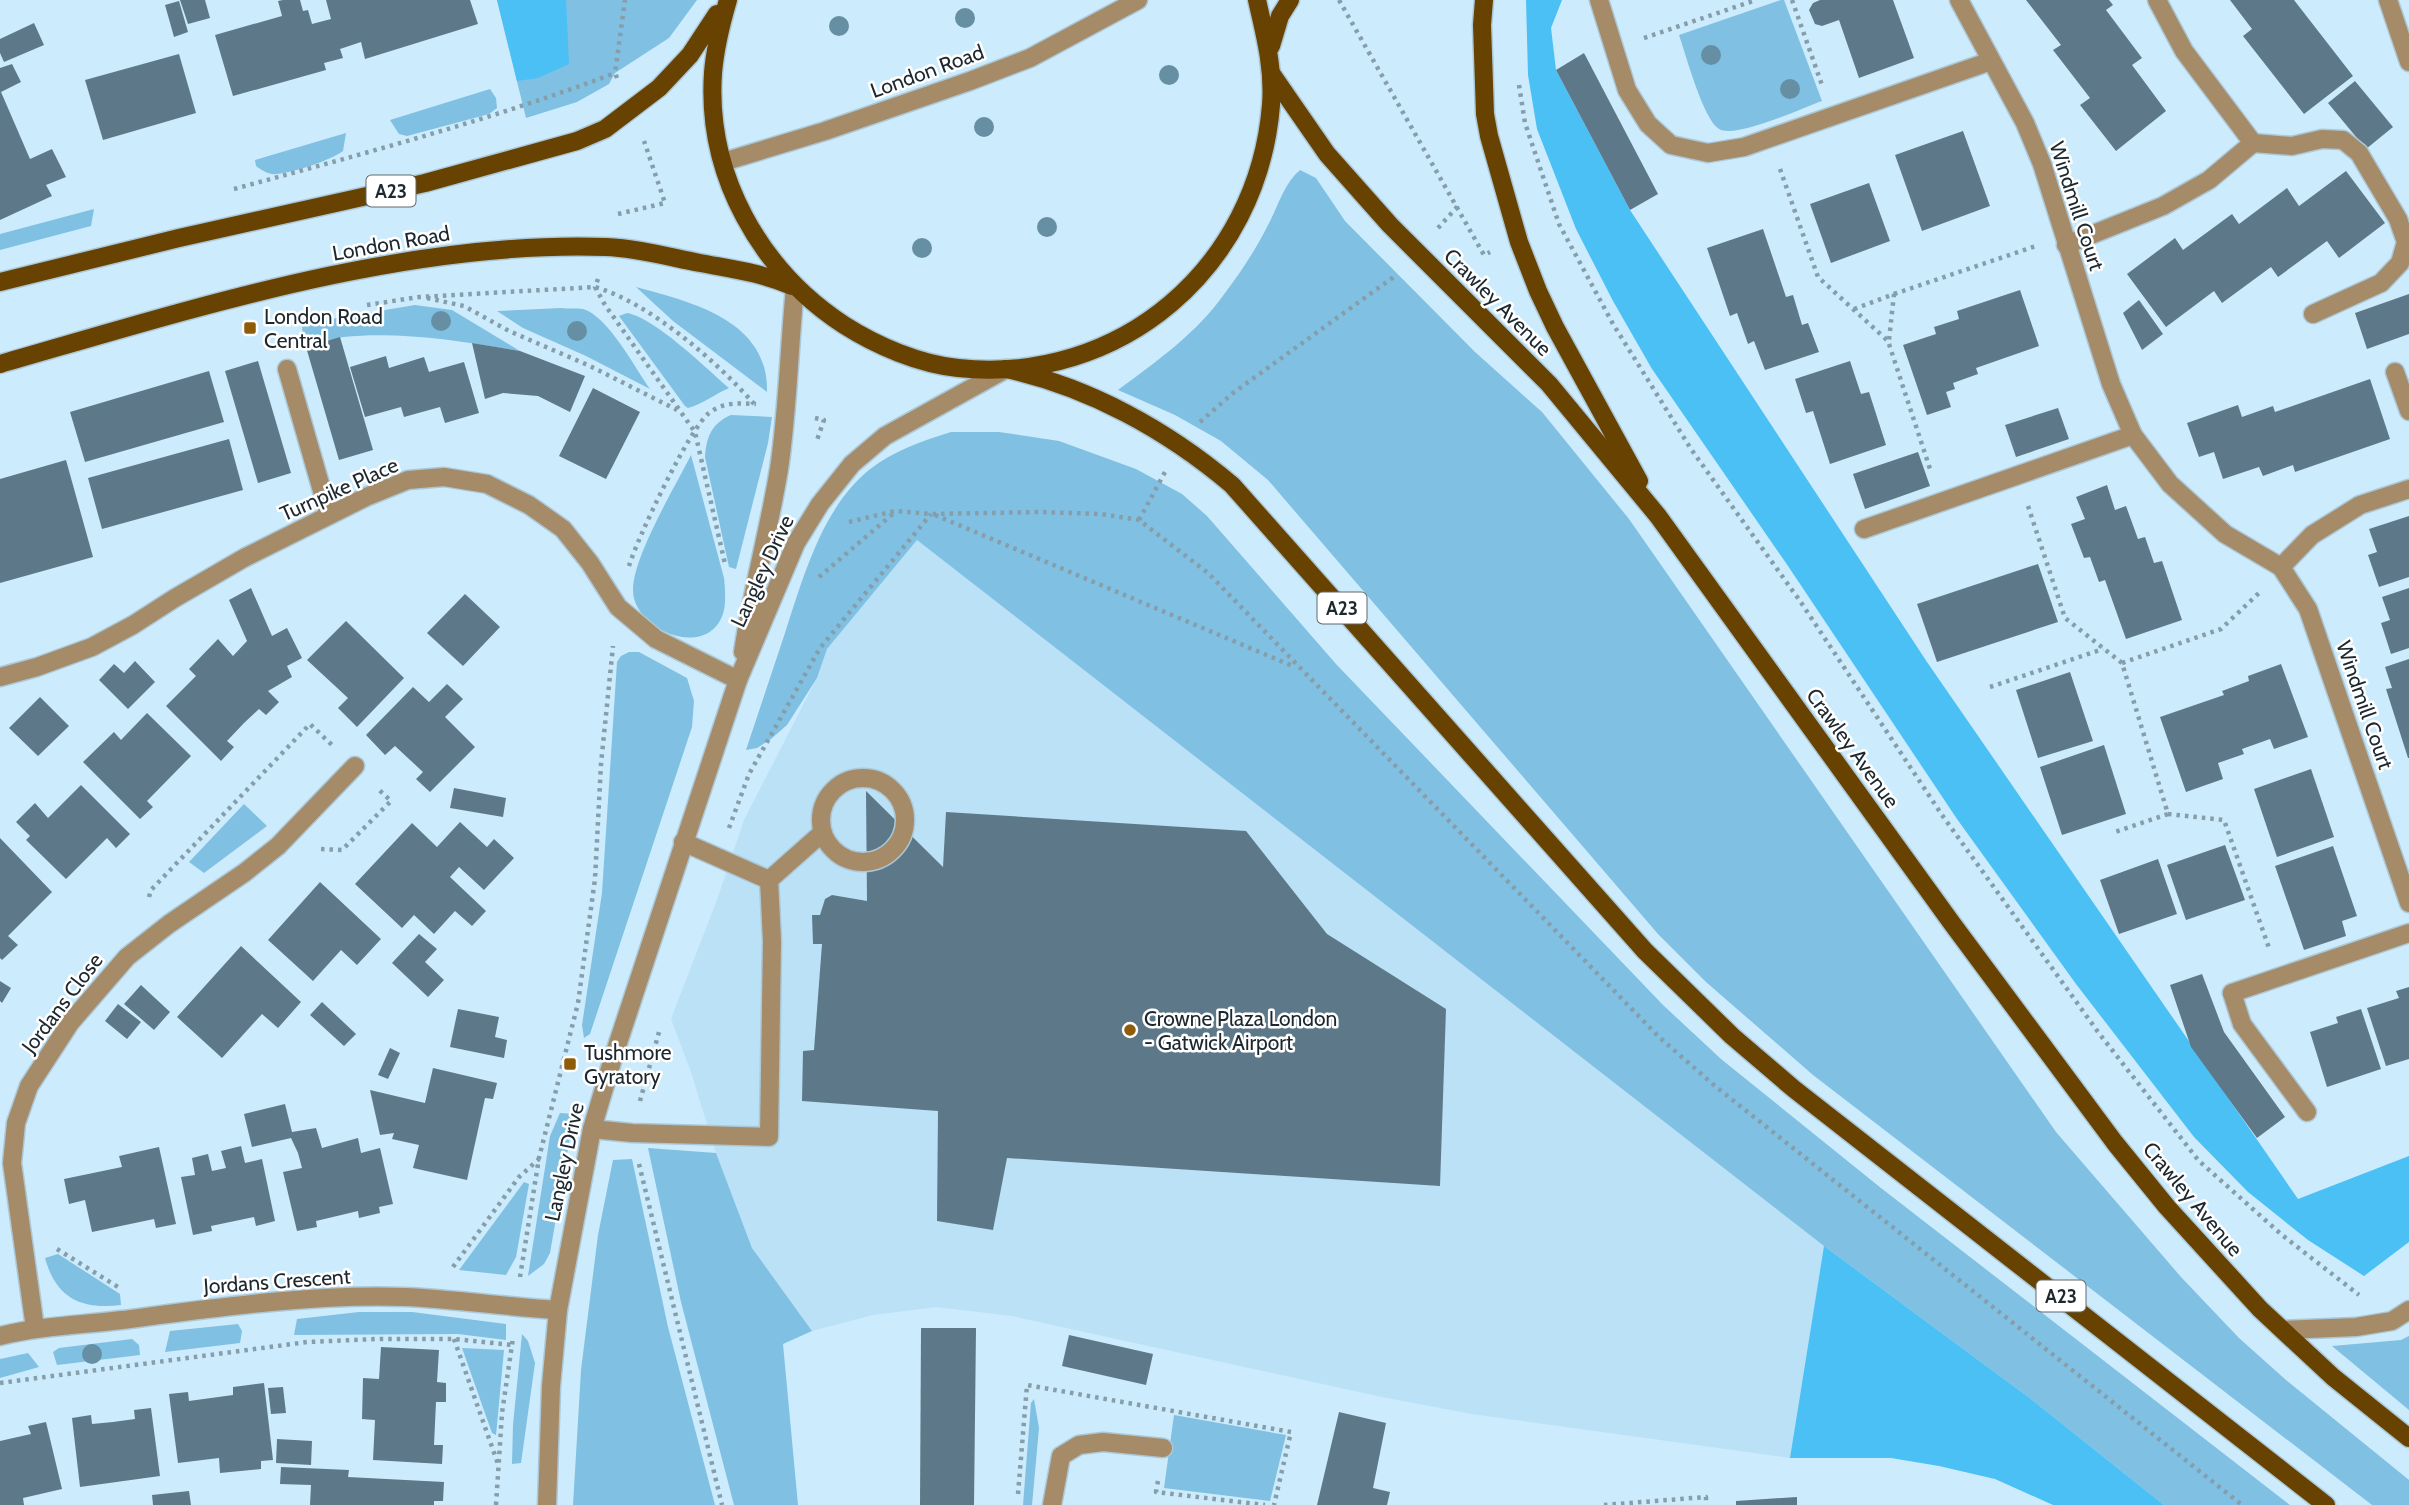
<svg xmlns="http://www.w3.org/2000/svg" width="2409" height="1505" font-family="Cabin,sans-serif">
  <style>
    .built { fill: #bae1f6 }
    .green { fill: #80c0e2 }
    .forest { fill: #4ac0f5 }
    .building { fill: #5d7989 }
    .lines { fill: none; stroke-linecap: round; stroke-linejoin: round }
    .lane-casing { stroke: #acc8d7; stroke-width: 21 }
    .street-casing { stroke: #acc8d7; stroke-width: 21 }
    .primary-casing { stroke: #acc8d7; stroke-width: 21 }
    .path { stroke: #869daa; stroke-width: 4.5; stroke-dasharray: 3.5 5; stroke-linecap: butt }
    .lane { stroke: #a68b69; stroke-width: 18 }
    .street { stroke: #a68b69; stroke-width: 18 }
    .primary { stroke: #684201; stroke-width: 18 }
    .tree { fill: #668fa3 }
    .poi-dot { fill: #8e5d09; stroke: #fff; stroke-width: 2.5 }
    .labels { text-anchor: middle; dominant-baseline: central; stroke-width: 5; stroke-linejoin: round; paint-order: stroke }
    .shield { fill: #fff; stroke: #60686d; stroke-width: 2 }
    .shield-label { font-size: 19px; font-weight: bold; fill: #1c272e }
    .street-label { font-size: 21px; fill: #1c272e; stroke: #fff }
    .poi-label { font-size: 21px; fill: #1c272e; stroke: #fff; text-anchor: start }
  </style>
  <rect width="100%" height="100%" fill="#ccebfc"/>
  <!-- built -->
  <polygon class="built" points="917,540 1277,815 1824,1246 1790,1458 1472,1414 1382,1397 1012,1316 936,1307 873,1315 812,1331 752,1248 716,1153 690,1069 671,1019 718,897 744,820 817,678 827,649"/>
  <!-- green -->
  <g class="green">
    <polygon points="497,0 697,0 669,38 615,73 609,84 577,102 526,118"/>
    <path d="M1781 0H1784L1822 101C1802 108 1736 139 1719 129 1703 119 1686 55 1679 35Z"/>
    <polygon points="490,89 496,98 497,108 489,114 407,136 399,134 390,120"/>
    <path d="M346 133 343 151C329 161 295 172 277 174 269 175 263 171 256 166L255 160Z"/>
    <path d="M1300 170 1316 178 1345 221 1475 352 1542 412 1629 519 2056 1132 2181 1277 2239 1338 2286 1380 2409 1480V1505H2372L1813 1075 1706 982 1658 934 1268 480 1221 441 1175 415 1118 390C1157 361 1197 333 1225 293 1241 272 1256 249 1268 225 1278 207 1284 183 1300 170Z"/>
    <polygon points="94,209 91,226 0,250 0,234"/>
    <path d="M636 287C691 302 769 320 767 392L673 321Z"/>
    <path d="M415 305 452 310 520 351C462 341 401 331 343 337 330 339 318 344 306 347L303 341 302 324Z"/>
    <path d="M561 308C568 309 577 308 583 309 608 316 635 368 650 389L586 356 523 328 497 311Z"/>
    <path d="M627 313C655 318 706 368 729 388 715 394 703 404 688 408L685 406 619 316Z"/>
    <path d="M731 415 772 417 768 443 736 569 729 567 705 457C706 437 712 423 731 415Z"/>
    <path d="M951 432H999L1059 441 1136 469 1182 494 1207 516 1336 664 1663 1005 1721 1059 1881 1188 2290 1505H2164L2031 1399 1824 1246 917 540 827 649 817 678 787 725 771 739 757 748 746 750C759 711 772 672 785 633 803 578 822 508 869 470 893 451 922 441 951 432Z"/>
    <path d="M691 455 724 578C725 588 726 600 724 610 712 662 632 632 633 589 634 555 675 487 691 455Z"/>
    <polygon points="629,652 639,652 687,678 694,701 692,727 590,1034 584,1038 582,1025 602,893 617,662 621,656"/>
    <polygon points="244,804 267,826 204,873 189,862"/>
    <polygon points="560,1113 574,1114 550,1253 544,1264 528,1276 550,1136"/>
    <polygon points="648,1148 716,1153 752,1248 812,1331 783,1344 798,1505 734,1505 681,1302"/>
    <polygon points="632,1159 668,1327 715,1505 573,1505 581,1370 598,1235 613,1160"/>
    <polygon points="524,1182 529,1184 516,1257 506,1275 459,1270"/>
    <path d="M58 1254 120 1294 121 1305C81 1310 56 1298 45 1258Z"/>
    <polygon points="359,1312 412,1312 506,1324 506,1340 458,1334 294,1335 297,1319"/>
    <polygon points="238,1324 242,1331 240,1343 165,1352 170,1331"/>
    <polygon points="522,1334 528,1341 535,1363 521,1463 512,1464 513,1425"/>
    <polygon points="2409,1336 2409,1410 2332,1346 2401,1340"/>
    <polygon points="132,1339 139,1345 140,1355 57,1365 53,1352 59,1348"/>
    <polygon points="462,1348 504,1350 496,1435 492,1433"/>
    <polygon points="28,1353 39,1367 0,1378 0,1359"/>
    <polygon points="1034,1399 1039,1428 1032,1505 1023,1505 1031,1403"/>
    <polygon points="1174,1415 1286,1435 1270,1501 1164,1488"/>
  </g>
  <!-- forest -->
  <g class="forest">
    <polygon points="497,0 566,0 569,64 538,78 517,81"/>
    <polygon points="1526,0 1562,0 1551,28 1556,70 1630,210 1927,662 2298,1199 2409,1156 2409,1242 2364,1276 2308,1240 2248,1192 2194,1137 2076,984 1957,819 1788,566 1652,369 1613,301 1576,229 1537,129 1528,75"/>
    <polygon points="1824,1246 2031,1399 2164,1505 2053,1505 1995,1479 1939,1466 1891,1458 1790,1458"/>
  </g>
  <!-- building -->
  <g class="building">
    <polygon points="180,0 205,0 210,18 188,24"/>
    <polygon points="283,0 300,0 303,11 308,10 312,24 331,19 326,0 470,0 478,24 365,59 361,42 340,49 343,58 324,63 326,70 233,96 215,35 282,16 278,1"/>
    <polygon points="1820,0 1893,0 1914,58 1859,78 1839,20 1822,26 1815,24 1809,10 1813,3"/>
    <polygon points="2026,0 2109,0 2113,5 2106,10 2142,58 2132,65 2166,111 2116,151 2080,105 2090,98 2053,50 2061,45"/>
    <polygon points="2230,0 2294,0 2353,76 2304,114 2243,36 2252,29"/>
    <polygon points="179,1 188,32 174,37 165,5"/>
    <polygon points="34,23 44,45 4,62 0,53 0,39"/>
    <polygon points="1584,53 1658,194 1630,210 1556,70"/>
    <polygon points="179,54 196,113 103,140 85,80"/>
    <polygon points="12,64 21,82 1,92 30,159 52,149 66,177 46,185 52,196 0,220 0,68"/>
    <polygon points="2355,81 2393,127 2366,149 2328,103"/>
    <polygon points="1963,131 1990,206 1922,231 1895,155"/>
    <polygon points="2346,171 2385,223 2339,258 2327,241 2278,277 2271,267 2222,303 2214,291 2166,327 2127,274 2175,238 2183,250 2232,214 2239,224 2287,188 2299,206"/>
    <polygon points="1869,183 1890,241 1831,263 1810,204"/>
    <polygon points="1763,229 1786,297 1793,295 1802,325 1808,323 1819,352 1765,370 1754,341 1748,344 1737,313 1730,316 1707,248"/>
    <polygon points="2020,290 2039,346 1976,368 1978,374 1953,383 1955,389 1946,392 1951,407 1927,415 1903,345 1936,334 1934,327 1959,319 1957,311"/>
    <polygon points="2409,294 2409,334 2367,349 2355,313"/>
    <polygon points="2139,300 2163,334 2142,350 2123,313"/>
    <polygon points="340,337 373,450 339,460 306,347"/>
    <polygon points="472,343 520,351 585,376 570,412 538,396 503,393 485,399"/>
    <polygon points="386,356 389,368 424,357 429,372 464,362 479,413 445,423 440,407 404,417 401,407 365,417 350,367"/>
    <polygon points="258,361 291,473 258,483 225,371"/>
    <polygon points="1850,361 1861,394 1869,392 1886,445 1830,464 1813,411 1806,413 1795,379"/>
    <polygon points="209,371 224,422 85,462 70,412"/>
    <polygon points="2370,379 2390,439 2295,472 2293,465 2263,476 2259,467 2223,479 2214,452 2199,457 2187,423 2238,405 2242,417 2273,406 2275,412"/>
    <polygon points="593,388 640,412 606,479 559,456"/>
    <polygon points="2058,408 2069,439 2016,457 2005,425"/>
    <polygon points="229,439 243,490 102,529 88,478"/>
    <polygon points="1918,452 1930,486 1865,509 1853,474"/>
    <polygon points="66,460 93,557 0,583 0,479"/>
    <polygon points="2107,485 2115,510 2126,506 2138,539 2145,537 2154,563 2162,561 2182,620 2126,639 2105,580 2099,582 2090,557 2084,558 2071,524 2085,519 2076,497"/>
    <polygon points="2409,516 2409,577 2379,587 2368,555 2377,552 2369,529"/>
    <polygon points="2038,564 2058,622 1937,662 1917,604"/>
    <polygon points="251,588 272,636 287,628 302,658 287,666 292,677 268,691 279,702 266,715 259,709 244,723 227,741 234,747 221,761 166,706 196,676 189,669 218,639 233,656 247,641 229,600"/>
    <polygon points="2409,588 2409,648 2391,654 2381,623 2390,620 2382,597"/>
    <polygon points="465,594 500,627 463,666 427,633"/>
    <polygon points="346,621 404,678 357,727 338,708 348,698 307,660"/>
    <polygon points="2409,659 2409,758 2408,758 2386,689 2392,688 2385,667"/>
    <polygon points="135,661 155,682 128,709 99,680 114,664 124,673"/>
    <polygon points="2281,664 2308,737 2274,749 2270,739 2242,749 2244,754 2218,763 2223,779 2186,792 2160,717 2224,695 2222,691 2249,681 2248,676"/>
    <polygon points="2070,672 2093,741 2038,758 2016,690"/>
    <polygon points="447,684 463,699 445,717 475,747 430,792 416,779 423,772 395,746 385,755 366,735 413,687 429,702"/>
    <polygon points="40,697 69,726 38,756 9,728"/>
    <polygon points="147,713 191,756 147,801 153,807 140,819 83,762 114,732 121,740"/>
    <polygon points="2104,745 2126,814 2062,835 2040,767"/>
    <polygon points="2311,769 2334,837 2277,857 2254,789"/>
    <polygon points="81,785 130,834 116,848 107,838 66,879 26,840 30,836 16,822 35,803 48,818"/>
    <polygon points="454,788 506,798 503,817 450,808"/>
    <polygon points="866,791 943,867 946,812 1246,831 1327,934 1446,1009 1440,1186 1007,1158 993,1230 937,1221 938,1111 802,1101 803,1051 814,1050 822,944 813,944 812,915 820,915 825,899 832,895 867,901"/>
    <polygon points="460,822 487,847 494,839 514,858 484,890 459,867 450,877 486,911 472,926 455,911 434,934 414,915 402,928 355,884 412,823 437,847"/>
    <polygon points="0,838 52,892 8,936 18,945 2,960 0,958"/>
    <polygon points="2225,845 2245,900 2186,920 2167,865"/>
    <polygon points="2333,846 2357,916 2342,921 2346,936 2304,950 2275,866"/>
    <polygon points="2158,859 2177,914 2119,934 2100,880"/>
    <polygon points="320,882 381,939 357,965 341,950 313,981 268,940"/>
    <polygon points="419,934 437,949 425,962 444,980 428,997 392,963"/>
    <polygon points="241,946 301,1002 278,1028 262,1014 222,1058 177,1017"/>
    <polygon points="2202,974 2224,1032 2285,1117 2257,1138 2191,1047 2170,985"/>
    <polygon points="0,981 11,988 2,1003 0,1001"/>
    <polygon points="141,985 170,1012 154,1030 124,1004"/>
    <polygon points="2409,987 2409,1059 2386,1066 2367,1008 2399,998 2396,991"/>
    <polygon points="322,1002 356,1034 344,1046 310,1015"/>
    <polygon points="118,1004 141,1022 127,1039 105,1021"/>
    <polygon points="458,1009 499,1017 495,1037 507,1040 504,1058 450,1047"/>
    <polygon points="2361,1009 2381,1069 2327,1087 2310,1032 2338,1023 2336,1017"/>
    <polygon points="390,1048 400,1053 388,1079 378,1075"/>
    <polygon points="433,1068 497,1083 493,1099 485,1098 467,1180 413,1168 419,1145 392,1139 394,1133 380,1135 370,1090 425,1103"/>
    <polygon points="285,1104 292,1132 316,1128 322,1148 358,1138 361,1153 380,1148 393,1204 379,1207 380,1213 359,1218 358,1211 316,1221 317,1227 297,1231 283,1172 302,1168 298,1153 291,1138 252,1147 244,1114"/>
    <polygon points="241,1146 245,1163 262,1159 275,1221 256,1226 254,1217 211,1226 212,1231 193,1235 181,1177 195,1175 192,1158 208,1154 212,1171 226,1168 221,1151"/>
    <polygon points="159,1147 176,1224 156,1228 154,1219 92,1232 85,1200 69,1204 64,1179 122,1167 119,1156"/>
    <polygon points="921,1328 976,1328 974,1505 920,1505"/>
    <polygon points="1069,1335 1153,1354 1146,1385 1062,1366"/>
    <polygon points="381,1347 439,1350 437,1382 446,1383 446,1402 436,1402 434,1445 443,1445 442,1464 373,1460 375,1420 362,1419 363,1378 379,1379"/>
    <polygon points="264,1383 273,1460 261,1461 261,1469 220,1473 219,1458 178,1463 169,1394 188,1392 189,1401 233,1395 233,1387"/>
    <polygon points="283,1387 286,1413 271,1414 268,1388"/>
    <polygon points="151,1408 160,1476 80,1487 72,1418 91,1415 92,1424 113,1422 135,1419 134,1410"/>
    <polygon points="1339,1412 1386,1423 1373,1488 1390,1492 1387,1505 1317,1505"/>
    <polygon points="46,1422 62,1489 23,1498 24,1505 0,1505 0,1441 31,1434 28,1426"/>
    <polygon points="277,1439 312,1441 311,1465 276,1463"/>
    <polygon points="281,1467 349,1470 348,1477 444,1482 443,1501 434,1501 434,1505 310,1505 311,1485 280,1484"/>
    <polygon points="189,1491 191,1505 153,1505 152,1495"/>
    <polygon points="1797,1497 1797,1505 1736,1505 1736,1501"/>
  </g>
  <g class="lines">
    <!-- lane casing -->
    <g class="lane-casing">
      <g id="lane">
        <polyline points="723,162 825,131 970,81 1030,58 1138,0"/>
        <polyline points="287,369 329,515"/>
        <circle cx="863" cy="820" r="42"/>
        <polyline points="769,880 822,833"/>
        <polyline points="2232,993 2242,1024 2307,1112"/>
        <polyline points="592,1129 632,1133 769,1137 772,941 769,880 683,842"/>
        <polyline points="2283,1330 2356,1327 2392,1321 2409,1310"/>
      </g>
    </g>
    <!-- street casing -->
    <g class="street-casing">
      <g id="street">
        <polyline points="1599,0 1627,90 1648,124 1671,145 1708,153 1744,147 1991,61"/>
        <polyline points="1959,0 2025,123 2042,164 2111,384 2133,435 2170,484 2225,534 2281,567 2308,609 2409,903"/>
        <polyline points="2388,0 2409,62"/>
        <polyline points="2253,143 2292,146 2322,139 2343,140 2359,153 2398,219 2406,242 2400,263 2381,283 2313,314"/>
        <polyline points="2066,245 2163,206 2209,180 2253,143 2184,51 2157,0"/>
        <polyline points="2395,372 2409,411"/>
        <polyline points="1864,529 2133,435"/>
        <polyline points="2281,567 2312,535 2360,505 2409,489"/>
        <path d="M743 652C752 591 769 530 779 469 788 409 789 348 795 288"/>
        <polyline points="0,677 37,667 92,647 133,625 175,598 244,558 366,497 408,480 444,477 487,484 529,505 563,529 590,563 618,607 656,639 738,680"/>
        <polyline points="2232,993 2409,933"/>
        <polyline points="35,1328 12,1163 16,1123 29,1086 70,1023 127,957 169,924 244,873 278,846 355,766"/>
        <path d="M0 1336C40 1326 81 1325 122 1320 214 1308 310 1294 404 1297 455 1299 507 1307 558 1310"/>
        <polyline points="547,1505 551,1386 558,1310 592,1129 614,1055 738,680 796,543 820,504 852,464 885,436 1006,369"/>
        <polyline points="1052,1505 1061,1456 1079,1445 1103,1442 1163,1448"/>
      </g>
    </g>
    <!-- primary casing -->
    <g class="primary-casing">
      <g id="primary">
        <path d="M728 0C721 24 715 48 713 73 706 175 760 270 844 325 877 346 919 364 958 368 1121 385 1258 267 1271 105 1274 69 1265 35 1257 0"/>
        <polyline points="1484,0 1482,25 1485,114 1489,136 1519,242 1538,291 1555,327 1639,481"/>
        <polyline points="1271,46 1280,16 1290,0"/>
        <polyline points="1271,73 1327,154 1390,225 1549,384 1658,516 1951,922 2115,1143 2167,1207 2260,1309 2333,1377 2409,1438"/>
        <polyline points="0,282 179,238 425,183 577,141 605,129 659,88 690,55 717,14"/>
        <path d="M0 364C192 309 405 240 606 247 637 248 669 257 700 263 731 269 763 273 792 286"/>
        <path d="M1006 369C1089 387 1167 430 1232 485L1645 951 1732 1036 1794 1089 2326 1505"/>
      </g>
    </g>
    <!-- path -->
    <g class="path">
      <polyline points="1339,0 1484,255 1490,252"/>
      <polyline points="1792,0 1822,85"/>
      <polyline points="1644,38 1756,0"/>
      <polyline points="617,78 615,73 625,0"/>
      <polyline points="1519,85 1525,123 1559,224 1613,324 1691,449 1800,601 1942,815 2098,1032 2199,1161 2282,1235 2359,1295"/>
      <polyline points="1780,169 1818,277 1888,341 1931,472"/>
      <path d="M234 189C362 154 491 120 615 73"/>
      <polyline points="618,214 665,203 644,141"/>
      <polyline points="1438,228 1458,206"/>
      <polyline points="598,279 595,287 605,305 695,432 725,564"/>
      <polyline points="1894,294 2036,246"/>
      <polyline points="427,298 464,306 509,331 590,366 677,410"/>
      <path d="M367 305 419 297 595 287C648 302 718 362 754 404"/>
      <polyline points="1854,309 1894,294 1889,340"/>
      <polyline points="815,418 824,420 817,440"/>
      <polyline points="1200,422 1233,393 1395,276"/>
      <polyline points="2028,506 2065,618 2122,663 2168,814 2112,833"/>
      <polyline points="935,515 1295,667"/>
      <polyline points="1139,520 1165,472"/>
      <polyline points="849,522 895,511 931,514 1040,512 1101,514 1139,520 1208,573 1659,1037 1715,1086 2242,1505"/>
      <path d="M629 566C637 539 689 429 709 413 723 402 739 403 756 404"/>
      <polyline points="819,577 895,512"/>
      <polyline points="2122,663 2221,629 2260,592"/>
      <polyline points="1990,687 2103,649"/>
      <polyline points="2168,814 2224,820 2269,948"/>
      <polyline points="729,828 749,774 820,648 931,514"/>
      <polyline points="321,849 342,850 391,801 377,788"/>
      <polyline points="149,897 151,890 310,724 333,746"/>
      <polyline points="640,1101 659,1032"/>
      <polyline points="639,1164 722,1505"/>
      <polyline points="57,1249 118,1287"/>
      <polyline points="453,1267 519,1177 539,1159"/>
      <polyline points="520,1277 539,1158 578,1003 595,879 601,764 613,646"/>
      <polyline points="454,1339 498,1464"/>
      <polyline points="0,1383 307,1342 377,1339 454,1339 512,1345"/>
      <polyline points="1158,1481 1156,1492 1265,1505"/>
      <polyline points="1018,1494 1027,1385 1291,1432 1274,1505"/>
      <polyline points="496,1505 502,1413 513,1338"/>
      <polyline points="1604,1505 1706,1497 1706,1505"/>
    </g>
    <!-- lane -->
    <use href="#lane" class="lane"/>
    <!-- street -->
    <use href="#street" class="street"/>
    <!-- primary -->
    <use href="#primary" class="primary"/>
  </g>
  <!-- trees -->
  <g class="tree">
    <circle cx="965" cy="18" r="10"/>
    <circle cx="839" cy="26" r="10"/>
    <circle cx="1711" cy="55" r="10"/>
    <circle cx="1169" cy="75" r="10"/>
    <circle cx="1790" cy="89" r="10"/>
    <circle cx="984" cy="127" r="10"/>
    <circle cx="1047" cy="227" r="10"/>
    <circle cx="922" cy="248" r="10"/>
    <circle cx="441" cy="321" r="10"/>
    <circle cx="577" cy="331" r="10"/>
    <circle cx="92" cy="1354" r="10"/>
  </g>
  <!-- markers -->
  <g class="poi-dot">
    <rect x="243" y="321" width="14" height="14" rx="3.5"/>
    <circle cx="1130" cy="1030" r="7"/>
    <rect x="563" y="1057" width="14" height="14" rx="3.5"/>
  </g>
  <g class="labels">
    <!-- shield labels -->
    <g class="shield">
      <rect x="366.5" y="175.5" width="49" height="31" rx="5"/>
      <rect x="1317.5" y="592.5" width="49" height="31" rx="5"/>
      <rect x="2036.5" y="1280.5" width="49" height="31" rx="5"/>
    </g>
    <g class="shield-label">
      <text x="391" y="191">A23</text>
      <text x="1342" y="608">A23</text>
      <text x="2061" y="1296">A23</text>
    </g>
    <!-- street labels -->
    <g class="street-label">
      <text transform="translate(927 71) rotate(-20)">London Road</text>
      <text transform="translate(2077 206) rotate(72)">Windmill Court</text>
      <text transform="translate(391 243) rotate(-10)">London Road</text>
      <text transform="translate(1498 302) rotate(45)">Crawley Avenue</text>
      <text transform="translate(339 489) rotate(-24)">Turnpike Place</text>
      <text transform="translate(762 571) rotate(-65)">Langley Drive</text>
      <text transform="translate(2365 705) rotate(71)">Windmill Court</text>
      <text transform="translate(1853 748) rotate(54)">Crawley Avenue</text>
      <text transform="translate(62 1003) rotate(-53)">Jordans Close</text>
      <text transform="translate(564 1162) rotate(-78)">Langley Drive</text>
      <text transform="translate(2193 1199) rotate(50)">Crawley Avenue</text>
      <text transform="translate(277 1281) rotate(-4)">Jordans Crescent</text>
    </g>
    <!-- poi labels -->
    <g class="poi-label">
      <text x="264" y="316">London Road<tspan x="264" dy="24">Central</tspan></text>
      <text x="1144" y="1018">Crowne Plaza London<tspan x="1144" dy="24">- Gatwick Airport</tspan></text>
      <text x="584" y="1052">Tushmore<tspan x="584" dy="24">Gyratory</tspan></text>
    </g>
  </g>
</svg>
